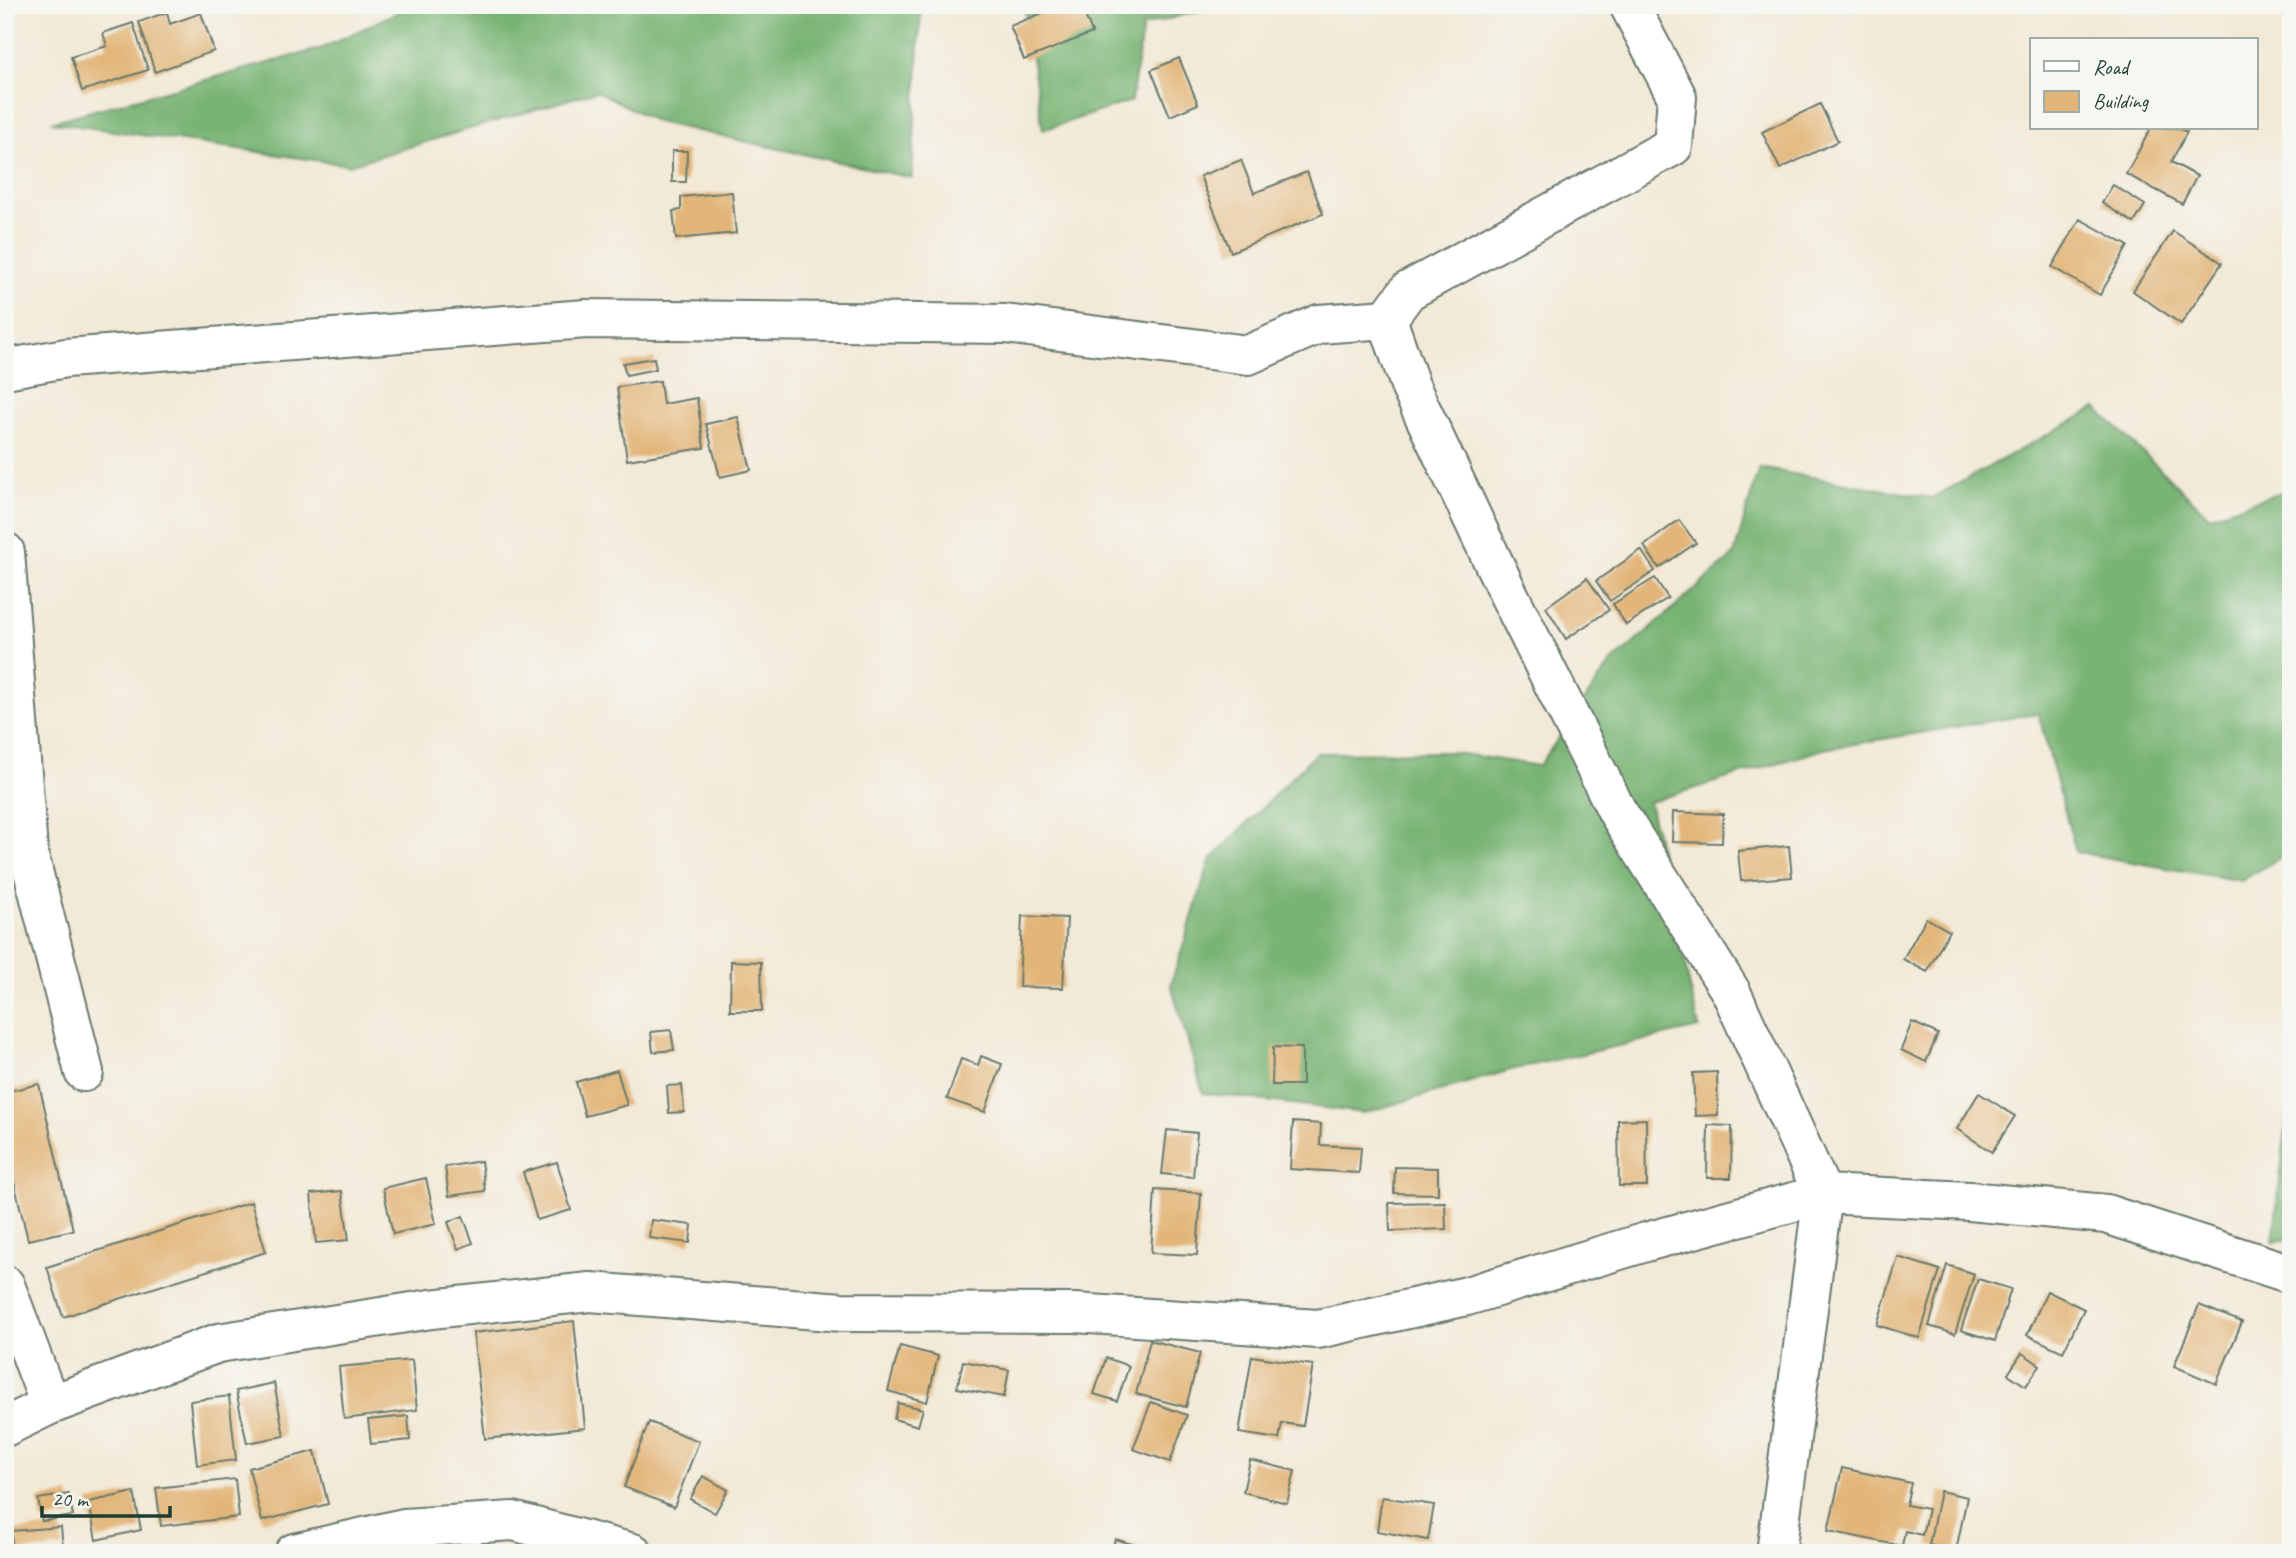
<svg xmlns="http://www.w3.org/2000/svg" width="2296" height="1558" font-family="Caveat,sans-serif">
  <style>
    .forest { fill: #78b473; stroke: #4c7854; stroke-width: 2 }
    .building { fill: #e2b578 }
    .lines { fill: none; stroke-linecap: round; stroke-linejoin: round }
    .minor-casing { stroke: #69796d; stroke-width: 42 }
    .minor { stroke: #fff; stroke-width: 38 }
  </style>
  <rect width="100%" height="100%" fill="#f6f6f2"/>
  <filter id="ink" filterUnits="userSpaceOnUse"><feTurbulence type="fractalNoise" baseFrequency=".0143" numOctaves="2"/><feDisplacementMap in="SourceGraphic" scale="14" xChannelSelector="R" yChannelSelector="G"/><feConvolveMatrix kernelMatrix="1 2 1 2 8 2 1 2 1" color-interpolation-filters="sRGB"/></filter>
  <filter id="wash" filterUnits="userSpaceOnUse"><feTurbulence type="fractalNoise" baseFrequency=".00686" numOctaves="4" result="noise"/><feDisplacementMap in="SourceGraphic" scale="28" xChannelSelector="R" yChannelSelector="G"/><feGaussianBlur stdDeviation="1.57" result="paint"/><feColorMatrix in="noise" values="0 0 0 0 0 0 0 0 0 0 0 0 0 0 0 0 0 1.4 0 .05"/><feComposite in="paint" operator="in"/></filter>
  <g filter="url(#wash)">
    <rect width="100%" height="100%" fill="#f2e9d6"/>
    <!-- forest -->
    <g class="forest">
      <polygon points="412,5 921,5 912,178 657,122 597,91 349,165 51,122 323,48"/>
      <polygon points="1024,5 1220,5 1143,26 1131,101 1043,130"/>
      <polygon points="2096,408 2209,516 2291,489 2291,851 2241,881 2076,852 2038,713 1824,749 1649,802 1699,1028 1514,1069 1364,1113 1203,1093 1171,984 1210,861 1316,753 1450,752 1539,766 1610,664 1734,555 1759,468 1932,498"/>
      <polygon points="2291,1083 2291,1239 2273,1241"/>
    </g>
    <g id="blocks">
      <!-- building -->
      <g class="building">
        <polygon points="1062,5 1081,5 1092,33 1024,60 1010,26"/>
        <polygon points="167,12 170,24 201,13 214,51 155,72 139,22"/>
        <polygon points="133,23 148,70 82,91 71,57 107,46 103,33"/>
        <polygon points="1179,58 1198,104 1170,116 1151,70"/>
        <polygon points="1820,104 1838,141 1780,169 1762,132"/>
        <polygon points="2151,128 2178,128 2187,132 2171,162 2197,176 2182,204 2126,174"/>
        <polygon points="672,151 687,151 686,182 672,182"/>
        <polygon points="1241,160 1254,193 1307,172 1323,214 1231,252 1200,176"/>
        <polygon points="2113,185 2145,205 2134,223 2102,203"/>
        <polygon points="732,192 736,233 676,239 673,211 681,210 681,197"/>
        <polygon points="2080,219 2128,246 2100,295 2052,267"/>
        <polygon points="2173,231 2222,263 2181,324 2133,291"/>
        <polygon points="654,358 656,369 626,375 623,363"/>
        <polygon points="660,381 663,404 697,398 704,448 627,460 617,387"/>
        <polygon points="738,417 751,470 720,477 706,424"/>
        <polygon points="1679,520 1696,543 1659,568 1644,546"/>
        <polygon points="1641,550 1655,571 1610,601 1596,581"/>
        <polygon points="1587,578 1609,610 1566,639 1546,607"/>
        <polygon points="1655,578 1668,598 1626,625 1613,604"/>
        <polygon points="1673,812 1723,814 1722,843 1672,842"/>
        <polygon points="1789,846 1792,877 1741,881 1738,851"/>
        <polygon points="1022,916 1067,918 1063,988 1019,987"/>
        <polygon points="1926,918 1949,931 1927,972 1903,959"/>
        <polygon points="731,961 761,962 762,1011 730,1011"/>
        <polygon points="1912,1022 1938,1034 1926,1062 1901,1050"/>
        <polygon points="671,1030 674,1050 653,1052 651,1032"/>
        <polygon points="1273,1047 1302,1048 1302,1085 1272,1085"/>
        <polygon points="981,1056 1002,1064 985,1112 947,1099 961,1059 978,1065"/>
        <polygon points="617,1070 627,1105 585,1116 576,1082"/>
        <polygon points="1717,1072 1718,1115 1695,1116 1693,1073"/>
        <polygon points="39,1084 73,1230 28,1240 5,1144 5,1092"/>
        <polygon points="682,1085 684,1112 669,1113 667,1086"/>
        <polygon points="1979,1093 2015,1116 1992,1152 1957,1129"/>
        <polygon points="1646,1119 1647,1186 1619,1186 1618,1120"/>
        <polygon points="1293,1122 1321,1124 1320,1145 1361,1147 1359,1173 1290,1169"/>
        <polygon points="1708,1125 1732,1126 1731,1178 1707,1178"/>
        <polygon points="1167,1130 1197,1133 1193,1177 1162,1174"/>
        <polygon points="481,1161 485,1191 449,1196 445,1167"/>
        <polygon points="557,1162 571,1210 537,1220 523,1172"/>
        <polygon points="1395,1167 1438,1168 1438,1194 1394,1193"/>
        <polygon points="426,1178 436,1224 393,1234 383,1188"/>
        <polygon points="1155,1190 1201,1193 1197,1255 1151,1253"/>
        <polygon points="342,1191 349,1240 316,1243 311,1194"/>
        <polygon points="251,1202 266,1252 63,1317 47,1267"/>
        <polygon points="1445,1202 1446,1229 1390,1231 1389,1203"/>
        <polygon points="463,1216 473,1243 458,1249 448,1222"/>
        <polygon points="651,1220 692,1225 690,1243 649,1238"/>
        <polygon points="1898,1257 1940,1270 1919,1338 1877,1325"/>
        <polygon points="1947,1265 1974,1274 1955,1334 1929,1326"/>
        <polygon points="1978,1279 2011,1289 1995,1341 1961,1330"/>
        <polygon points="2047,1291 2084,1309 2063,1352 2027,1335"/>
        <polygon points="2199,1305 2242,1322 2216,1384 2174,1366"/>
        <polygon points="574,1321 585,1428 485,1439 473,1333"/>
        <polygon points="1150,1340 1200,1353 1186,1407 1136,1394"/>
        <polygon points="900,1346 938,1356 927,1402 888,1391"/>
        <polygon points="2022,1353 2040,1365 2026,1386 2008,1374"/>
        <polygon points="1252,1356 1313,1365 1303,1426 1282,1423 1279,1439 1239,1433"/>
        <polygon points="1106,1358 1129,1366 1117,1401 1094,1394"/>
        <polygon points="412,1360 417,1410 344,1419 339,1367"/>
        <polygon points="963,1361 1009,1370 1004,1397 957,1388"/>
        <polygon points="274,1383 284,1436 247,1443 236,1391"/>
        <polygon points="229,1396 236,1460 197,1465 190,1401"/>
        <polygon points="1151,1402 1187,1415 1170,1462 1133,1449"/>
        <polygon points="898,1403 923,1409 918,1426 894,1419"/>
        <polygon points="408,1416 410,1440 371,1444 368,1420"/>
        <polygon points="649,1422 699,1441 674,1507 624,1487"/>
        <polygon points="315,1451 328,1504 262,1521 249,1468"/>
        <polygon points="1250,1460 1295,1471 1287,1503 1243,1492"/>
        <polygon points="1842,1468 1911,1483 1906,1505 1928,1509 1922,1535 1905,1531 1902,1546 1828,1531"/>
        <polygon points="703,1476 728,1490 715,1513 690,1499"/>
        <polygon points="235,1479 239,1517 161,1526 156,1488"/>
        <polygon points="1940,1491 1967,1497 1956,1551 1929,1545"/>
        <polygon points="134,1492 141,1530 96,1540 89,1502"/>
        <polygon points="69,1494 73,1516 42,1521 38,1499"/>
        <polygon points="1382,1497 1434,1505 1428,1540 1377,1531"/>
        <polygon points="61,1527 63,1548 13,1552 11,1531"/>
        <polygon points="1115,1539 1159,1552 1159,1553 1111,1553"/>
      </g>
    </g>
  </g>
  <g filter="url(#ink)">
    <use href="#blocks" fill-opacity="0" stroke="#69796d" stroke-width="2"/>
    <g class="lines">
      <!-- minor casing -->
      <g class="minor-casing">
        <g id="minor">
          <polyline points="1387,319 1411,388 1507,591 1617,811 1731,992 1823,1194 1776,1553"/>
          <polyline points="5,369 66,358 586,319 1005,324 1248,355 1319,324 1387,319 1408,291 1673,146 1677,97 1629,5"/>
          <polyline points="5,552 28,851 84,1072"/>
          <polyline points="5,1285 50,1405"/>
          <polyline points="5,1427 50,1405 218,1343 431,1309 590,1292 842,1312 1075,1313 1318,1329 1467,1296 1646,1242 1823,1194 1969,1201 2106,1214 2291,1274"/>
          <polyline points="294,1553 404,1528 513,1521 633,1553"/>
        </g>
      </g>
      <!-- minor -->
      <use href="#minor" class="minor"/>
    </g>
  </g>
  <!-- margin -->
  <rect width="2296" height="1558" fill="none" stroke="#f6f6f2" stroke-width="28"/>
  <!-- legend -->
  <rect x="2030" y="38" width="228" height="91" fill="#f6f6f2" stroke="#a0aca6" stroke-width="2"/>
  <rect x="2044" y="61" width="35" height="10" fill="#ffffff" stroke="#a0aca6" stroke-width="2"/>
  <text x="2093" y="74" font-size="21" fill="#1f3d34">Road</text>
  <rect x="2044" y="91" width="35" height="21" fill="#e2b578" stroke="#a0aca6" stroke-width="2"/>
  <text x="2093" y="108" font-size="21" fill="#1f3d34">Building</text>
  <!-- scale -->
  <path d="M42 1506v10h128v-10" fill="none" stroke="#1f3d34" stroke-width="3.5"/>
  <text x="52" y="1506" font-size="21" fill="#1f3d34" stroke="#f6f6f2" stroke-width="5" paint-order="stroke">20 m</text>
</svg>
